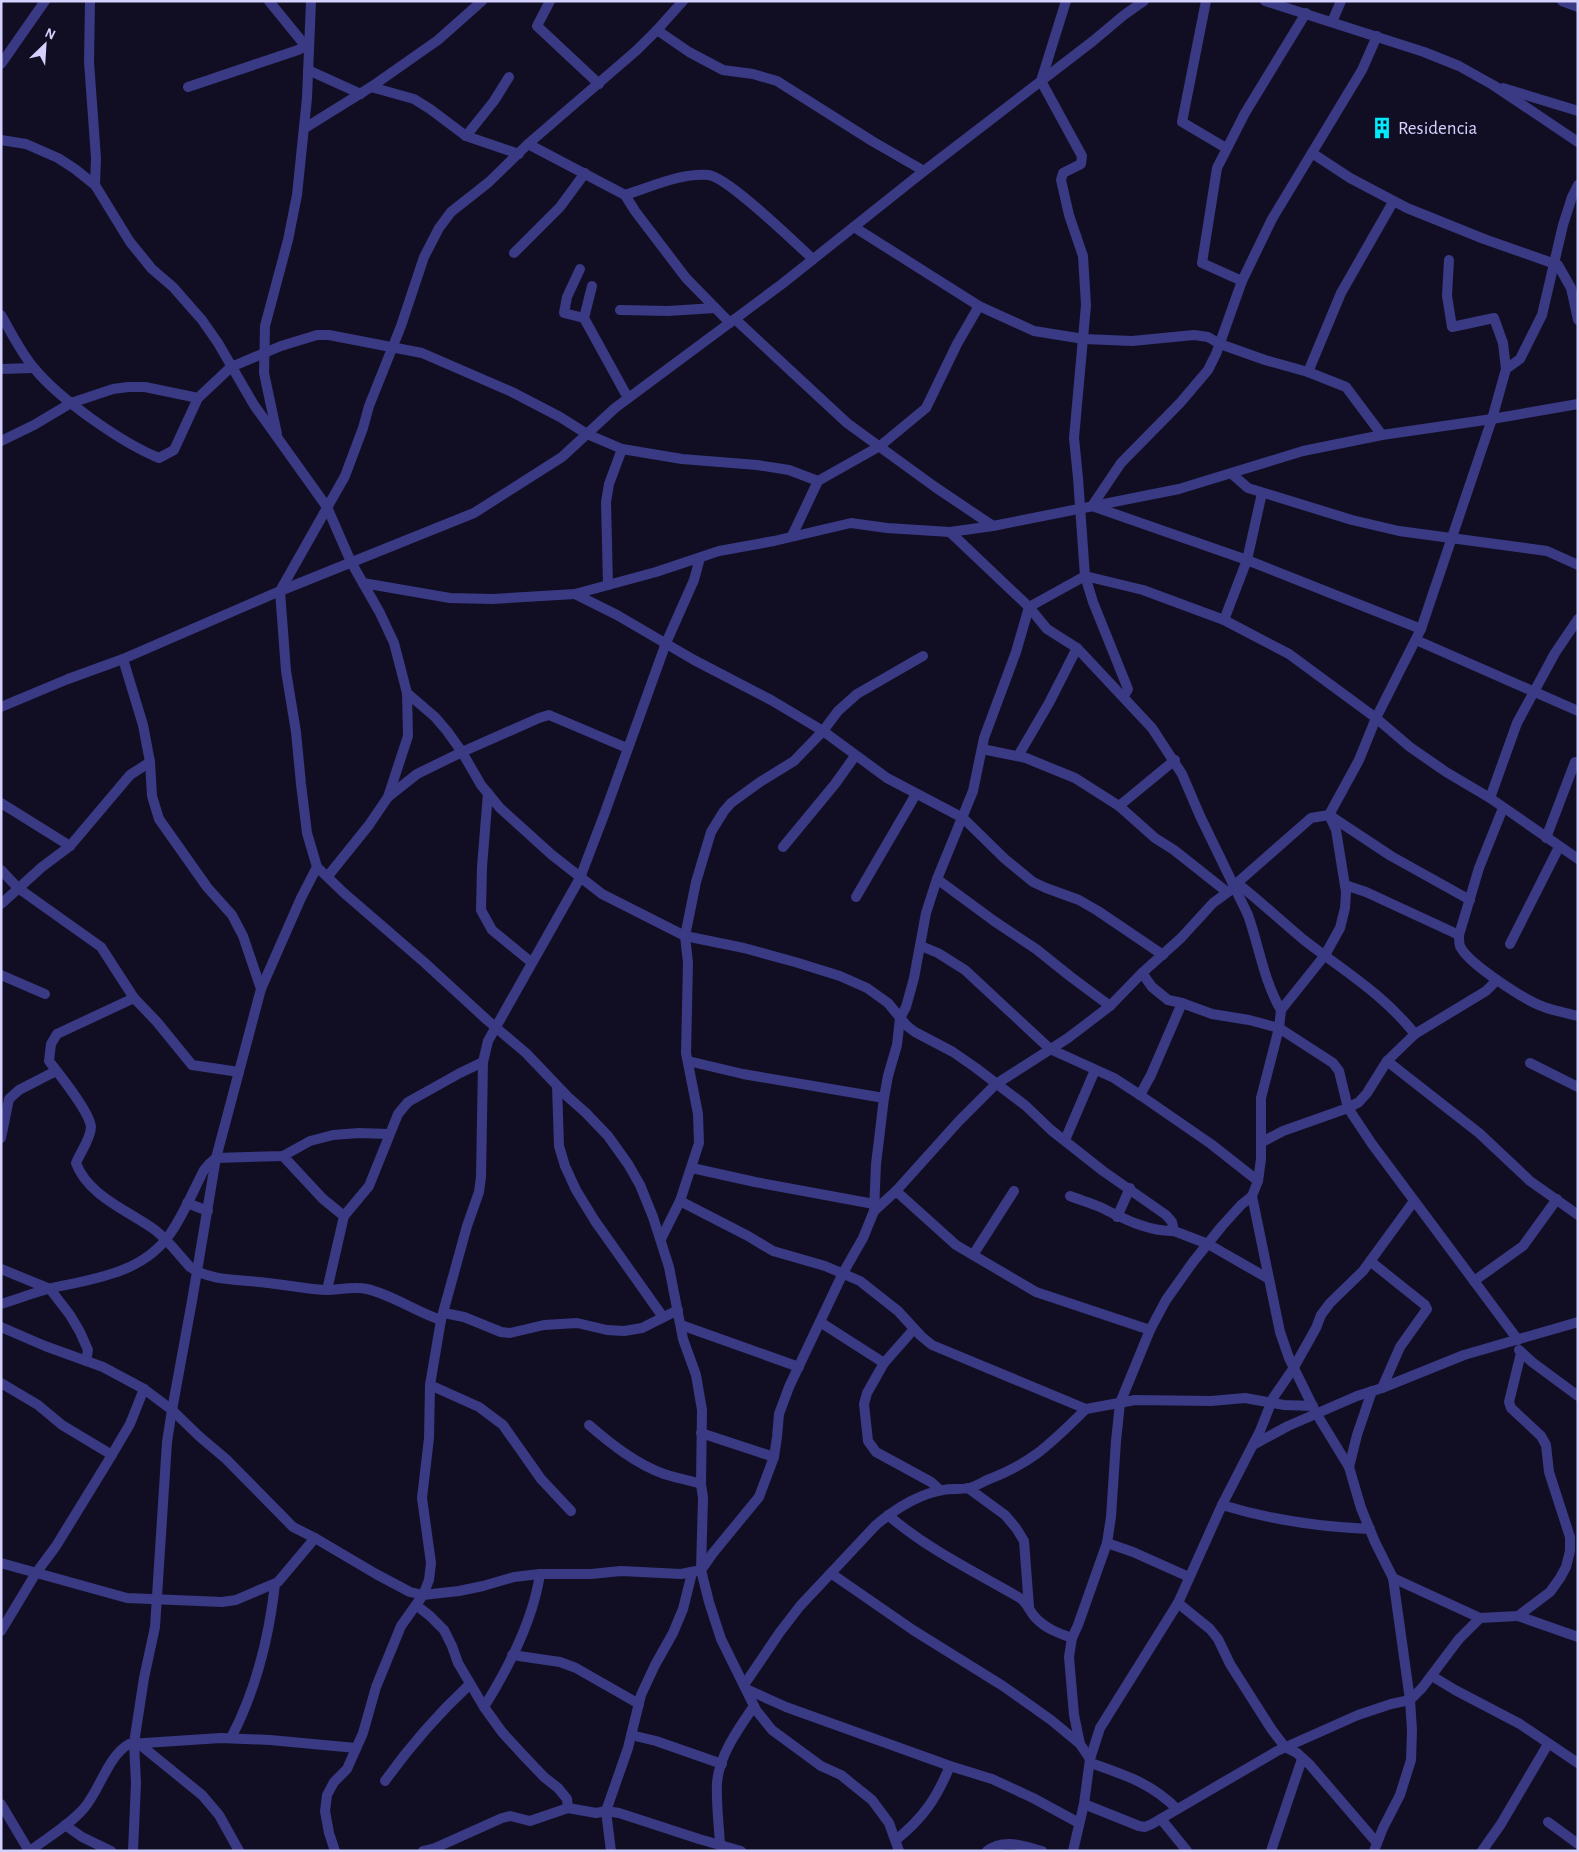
<svg xmlns="http://www.w3.org/2000/svg" width="1579" height="1852" font-family="'Alegreya Sans',sans-serif">
  <style>
    .lines { fill: none; stroke-linecap: round; stroke-linejoin: round }
    .minor { stroke: #3a3983; stroke-width: 10 }
    .labels { text-anchor: middle; dominant-baseline: central; stroke-width: 5; stroke-linejoin: round; paint-order: stroke }
    .poi-label { font-size: 19px; fill: #d5d1ff; stroke: #110e24; text-anchor: start }
  </style>
  <rect width="100%" height="100%" fill="#110e24"/>
  <g class="lines">
    <!-- minor -->
    <g class="minor">
      <polyline points="90,1 89,62 96,158 95,185"/>
      <polyline points="269,1 308,49"/>
      <polyline points="550,1 537,26 599,84"/>
      <polyline points="683,1 657,30 637,50 528,144 489,182 451,212 439,228 424,257 401,326 369,406 363,428 345,476 280,591 286,671 296,732 301,784 307,833 317,867 344,893 425,963 487,1020 526,1053 568,1097 586,1113 608,1136 628,1164 640,1185 653,1217 669,1267 683,1339 696,1375 702,1410 701,1484 703,1498 701,1570 709,1602 721,1639 756,1710 772,1730 821,1766 841,1775 872,1800 889,1823 899,1851"/>
      <polyline points="1066,1 1041,81 1082,156 1081,164 1063,173 1061,180 1069,215 1083,256 1086,305 1074,438 1078,478 1085,576 1093,602 1128,689 1124,696"/>
      <polyline points="1206,1 1182,122 1226,148"/>
      <polyline points="1265,1 1424,52 1459,66 1493,85 1578,142"/>
      <polyline points="1562,1 1578,7"/>
      <polyline points="1332,22 1341,1"/>
      <polyline points="657,30 689,52 723,70 753,74 777,81 872,141 924,171"/>
      <polyline points="1377,36 1362,70 1272,219 1242,281 1216,354 1208,370 1180,403 1121,463 1092,506 1247,560 1421,629"/>
      <polyline points="1,64 45,1"/>
      <polyline points="308,70 361,94"/>
      <polyline points="188,87 298,50 306,46"/>
      <polyline points="371,87 414,99 430,109 466,136 519,154"/>
      <polyline points="1503,88 1578,111"/>
      <polyline points="305,128 371,87 438,40 482,1"/>
      <polyline points="466,136 494,101 509,77"/>
      <polyline points="1,140 26,144 58,158 75,169 95,185 130,242 152,269 173,287 202,320 218,343 254,405 327,507 351,562 380,613 394,643 407,693 408,736 388,797 369,825 328,876"/>
      <polyline points="528,144 625,195 635,211 686,278 730,323"/>
      <polyline points="1312,153 1350,178 1407,208 1484,239 1558,265 1571,288 1578,320"/>
      <path d="M625 195C651 187 680 173 708 175 727 176 795 243 813 259"/>
      <polyline points="854,227 979,306 1034,331 1084,339 1132,341 1194,335 1208,337 1220,344 1265,360 1308,372 1346,387 1382,435"/>
      <polyline points="514,253 560,207 585,173"/>
      <polyline points="1449,260 1447,296 1452,327 1494,318 1503,343 1506,369"/>
      <polyline points="580,269 567,297 564,313 584,318"/>
      <polyline points="1242,281 1202,263 1217,168 1245,113 1306,13"/>
      <polyline points="592,286 584,318 628,398"/>
      <polyline points="620,310 668,311 715,308"/>
      <path d="M1 315C11 332 21 353 34 368 59 399 122 443 159 458L174 450 198 398"/>
      <polyline points="735,319 847,423 935,487 993,526"/>
      <polyline points="1,369 33,368"/>
      <polyline points="1308,372 1341,293 1393,202"/>
      <polyline points="277,434 264,373 265,326 288,240 297,195 307,98 311,1"/>
      <polyline points="1,441 34,425 71,403 113,389 128,387 145,387 198,398 231,367 281,346 317,335 329,335 422,353 512,392 560,417 587,434 622,449 682,459 757,465 789,470 818,481"/>
      <polyline points="1232,474 1248,488 1352,520 1399,531 1547,551 1578,565"/>
      <path d="M950 532 1029 607 1047 629 1077 648 1152 728 1182 774 1200 816 1248 915C1259 946 1264 982 1281 1010"/>
      <polyline points="792,536 818,481 880,446 926,408 957,344 979,306"/>
      <polyline points="363,583 450,598 492,599 575,594 656,572 719,551 774,541 851,523 887,528 950,532 993,526 1179,489 1303,451 1382,435 1492,419 1578,404"/>
      <polyline points="608,585 606,502 609,484 622,449"/>
      <polyline points="575,594 617,615 694,660 771,700 823,731 887,778 963,818 1005,859 1033,882 1046,888 1079,900 1098,911 1163,955"/>
      <polyline points="1224,620 1247,560 1262,493"/>
      <polyline points="1416,640 1578,711"/>
      <polyline points="123,659 143,725 150,762 152,796 159,819 207,887 232,915 243,936 261,989 216,1158 192,1301 172,1410 167,1442 155,1627 144,1678 134,1743 136,1783 133,1851"/>
      <polyline points="407,693 435,717 447,731 462,752 481,785 500,808 552,855 602,894 685,936 744,948 795,962 840,976 867,988 888,1003 907,1026 915,1032 953,1052 976,1068 1026,1106 1051,1130 1103,1171 1166,1215 1172,1222 1174,1231 1208,1244 1269,1279"/>
      <polyline points="1,707 68,679 123,659 280,591 474,513 562,457 615,408 782,284 924,171 1093,41 1124,15 1144,1"/>
      <polyline points="982,749 1026,758 1075,778 1119,806 1155,838 1174,850 1227,892"/>
      <polyline points="1018,756 1049,703 1077,648"/>
      <polyline points="488,793 482,867 481,910 492,930 531,962"/>
      <polyline points="388,797 417,774 462,752 539,718 549,715 627,748"/>
      <polyline points="1490,798 1517,723 1555,653 1578,619"/>
      <polyline points="1,803 70,846"/>
      <polyline points="1119,806 1175,760"/>
      <path d="M1503 808 1479 868 1459 935C1459 938 1459 943 1460 946 1467 963 1526 1001 1544 1007 1555 1011 1567 1013 1578 1016"/>
      <polyline points="1329,815 1336,830 1346,892 1345,908 1340,928 1325,955 1281,1010 1279,1028 1261,1098 1261,1159 1258,1181 1252,1196 1280,1332 1289,1358 1316,1413 1349,1467 1361,1508 1375,1542 1393,1578 1410,1700 1412,1730 1411,1760 1400,1795 1383,1828 1374,1851"/>
      <polyline points="1329,815 1359,760 1376,718 1421,629 1492,419 1506,369 1520,359 1542,315 1563,225 1572,197 1578,185"/>
      <polyline points="1546,838 1575,762"/>
      <polyline points="783,847 835,784 855,756"/>
      <polyline points="1,870 18,888 101,947 134,998 157,1022 192,1065 239,1072"/>
      <polyline points="937,879 994,921 1036,949 1071,977 1110,1006"/>
      <path d="M1237 883C1260 901 1281 921 1304 940 1344 971 1382 993 1415 1034"/>
      <polyline points="1345,885 1366,892 1459,935"/>
      <polyline points="856,897 916,794"/>
      <polyline points="1,904 42,867 70,846 130,775 150,762"/>
      <polyline points="1510,944 1559,847"/>
      <polyline points="921,946 938,953 965,970 1050,1049 1114,1078 1140,1095 1211,1144 1258,1181"/>
      <polyline points="1142,973 1152,987 1168,1000 1182,1003 1212,1014 1249,1020 1279,1028 1333,1063 1339,1071 1348,1108 1372,1144 1518,1340"/>
      <polyline points="1,975 45,994"/>
      <polyline points="261,989 301,898 317,867"/>
      <path d="M134 998 57 1034 51 1044 49 1061C59 1074 90 1112 91 1127 91 1138 80 1153 76 1163 88 1196 129 1211 155 1230 168 1240 179 1255 190 1267 211 1282 243 1279 268 1283 287 1285 306 1289 325 1290 339 1290 353 1286 367 1289 393 1295 416 1312 441 1320"/>
      <polyline points="688,1061 743,1074 884,1098"/>
      <polyline points="1387,1061 1479,1133 1530,1181 1578,1215"/>
      <polyline points="1530,1063 1578,1087"/>
      <polyline points="557,1086 559,1146 565,1166 576,1190 595,1221 663,1317"/>
      <polyline points="1140,1095 1151,1075 1182,1003"/>
      <polyline points="1,1138 9,1099 19,1090 56,1071"/>
      <polyline points="1065,1140 1095,1070"/>
      <polyline points="1262,1142 1283,1131 1348,1108 1359,1102 1367,1093 1387,1061 1415,1034 1486,991 1497,980"/>
      <polyline points="283,1156 323,1199 344,1216"/>
      <polyline points="692,1168 755,1182 874,1204"/>
      <polyline points="896,1191 956,1245 1036,1292 1150,1330"/>
      <path d="M1070 1196C1080 1200 1091 1203 1100 1207 1123 1218 1148 1232 1174 1231"/>
      <polyline points="680,1201 748,1236 773,1251 825,1266 860,1281 898,1311 921,1336 932,1345 1086,1409 1135,1400 1211,1401 1245,1398 1284,1405 1313,1406"/>
      <polyline points="187,1203 208,1211"/>
      <polyline points="874,1211 896,1191 959,1121 996,1084 1068,1038 1110,1006 1142,973 1181,938 1213,903 1235,887 1237,883 1311,818 1329,815 1391,856 1470,900"/>
      <polyline points="1117,1217 1130,1188"/>
      <polyline points="661,1239 680,1201 699,1143 698,1114 686,1053 688,963 685,936 696,882 711,832 724,811 731,803 760,782 794,761 823,731 838,711 857,694 923,656"/>
      <polyline points="973,1255 1014,1191"/>
      <polyline points="1370,1261 1425,1305 1427,1309 1400,1347 1382,1388"/>
      <polyline points="1,1269 50,1289 70,1315 80,1332 88,1350 86,1361"/>
      <polyline points="1474,1281 1523,1246 1557,1199"/>
      <polyline points="327,1290 344,1216 369,1186 398,1114 408,1102 460,1073 483,1062"/>
      <path d="M1 1304C18 1299 35 1292 52 1288 94 1279 143 1273 170 1234 184 1214 193 1191 204 1170L210 1163 216 1158 283 1156 310 1141 333 1135 359 1133 389 1134"/>
      <polyline points="444,1313 464,1317 501,1332 510,1333 544,1325 577,1323 607,1330 624,1331 642,1328 678,1310"/>
      <polyline points="820,1322 884,1363"/>
      <polyline points="681,1325 799,1367"/>
      <polyline points="1,1327 45,1346 103,1367 144,1389 172,1410 200,1437 226,1459 293,1527 315,1538 376,1574 410,1592 423,1595 459,1591 483,1586 514,1577 540,1574 591,1574 621,1571 681,1574 701,1570 713,1553 759,1497 774,1457 777,1437 779,1414 789,1387 843,1273 863,1238 874,1211 876,1164 884,1098 888,1076 897,1045 900,1018 906,1007 914,978 926,913 937,879 973,791 984,738 1016,652 1029,607 1085,576 1143,590 1224,620 1289,654 1376,718 1410,747 1446,772 1490,798 1578,859"/>
      <polyline points="914,1329 884,1363 867,1393 864,1404 868,1441 876,1452 931,1482 940,1490"/>
      <polyline points="1519,1350 1532,1362 1578,1396"/>
      <polyline points="1,1383 38,1405 62,1425 112,1455"/>
      <polyline points="430,1385 479,1407 503,1425 541,1479 571,1511"/>
      <path d="M589 1425C611 1444 636 1464 664 1474 676 1478 689 1480 701 1484"/>
      <polyline points="701,1433 774,1457"/>
      <polyline points="1253,1445 1288,1426 1357,1396 1382,1388 1464,1355 1578,1322"/>
      <polyline points="1349,1467 1357,1435 1372,1391"/>
      <polyline points="968,1488 1005,1515 1016,1528 1024,1541 1029,1607"/>
      <path d="M1222 1505C1271 1520 1319 1527 1370 1529"/>
      <path d="M888 1515C927 1549 975 1572 1020 1598 1027 1603 1029 1610 1034 1616 1044 1628 1058 1633 1072 1638"/>
      <polyline points="1107,1543 1133,1552 1189,1577"/>
      <polyline points="1,1563 127,1598 222,1602 236,1600 278,1582 315,1538"/>
      <polyline points="832,1574 913,1630 1003,1686 1051,1720 1080,1744"/>
      <polyline points="1393,1578 1480,1618 1518,1616 1550,1592 1560,1578 1566,1567 1570,1551 1570,1537 1549,1472 1546,1445 1541,1436 1511,1408 1509,1402 1521,1353"/>
      <polyline points="1178,1603 1210,1629 1218,1639 1230,1664 1272,1730 1285,1747 1297,1753 1310,1765 1377,1843"/>
      <polyline points="416,1605 430,1616 444,1630 452,1646 458,1663 484,1707 502,1732 524,1756 544,1777 558,1788 567,1799 568,1808"/>
      <polyline points="1518,1616 1578,1637"/>
      <polyline points="1,1631 36,1573 56,1546 107,1463 130,1424 144,1389"/>
      <polyline points="512,1655 560,1662 576,1668 639,1704"/>
      <polyline points="1432,1676 1455,1690 1520,1724 1578,1763"/>
      <path d="M744 1685 780 1632 800 1606 876 1525C894 1510 918 1494 943 1490 951 1488 961 1490 969 1488 976 1486 981 1483 987 1480 1033 1463 1052 1442 1086 1409"/>
      <polyline points="746,1689 786,1707 950,1766 992,1779 1033,1798 1079,1823"/>
      <path d="M484 1707C509 1667 533 1621 540 1574"/>
      <polyline points="631,1735 656,1741 722,1764"/>
      <path d="M231 1738C256 1690 269 1638 275 1584"/>
      <polyline points="138,1743 202,1795 219,1815 239,1851"/>
      <polyline points="1090,1759 1080,1744 1074,1715 1069,1657 1072,1638 1078,1625 1107,1543 1111,1517 1116,1441 1120,1403 1150,1330 1166,1300 1193,1262 1222,1226 1241,1205 1252,1196"/>
      <path d="M1091 1763C1125 1775 1151 1783 1177 1809"/>
      <path d="M385 1781C410 1746 438 1714 469 1685"/>
      <polyline points="1,1804 29,1851"/>
      <polyline points="1084,1804 1139,1826 1145,1827 1152,1824 1277,1751 1358,1715 1391,1704 1410,1700 1422,1688 1459,1639 1480,1618"/>
      <polyline points="1161,1819 1187,1851"/>
      <polyline points="1548,1822 1578,1844"/>
      <polyline points="65,1825 82,1837 111,1851"/>
      <path d="M896 1840C924 1817 936 1799 950 1766"/>
      <path d="M720 1845C719 1825 716 1803 717 1783 719 1755 739 1728 754 1706"/>
      <path d="M30 1851C48 1837 70 1825 85 1807 100 1789 108 1756 129 1744L221 1738 270 1740 356 1748"/>
      <polyline points="335,1851 329,1833 325,1811 327,1795 334,1782 347,1769 363,1733 376,1687 401,1626 423,1595 429,1580 431,1563 422,1498 429,1438 430,1385 441,1320 467,1226 479,1192 481,1177 483,1062 488,1041 580,878 604,815 666,643 694,580 700,558"/>
      <polyline points="423,1851 435,1848 502,1818 510,1816 530,1821 568,1808 596,1813 606,1811 619,1813 699,1839 741,1851"/>
      <polyline points="611,1851 606,1811 628,1748 641,1695 655,1665 673,1633 683,1609 692,1573"/>
      <path d="M987 1851C1004 1838 1023 1846 1042 1851"/>
      <polyline points="1073,1851 1084,1804 1090,1759 1100,1728 1178,1603 1222,1505 1260,1431 1273,1398 1293,1369 1316,1328 1321,1315 1330,1303 1363,1271 1414,1201"/>
      <polyline points="1271,1851 1302,1759"/>
      <polyline points="1482,1851 1501,1824 1548,1744"/>
    </g>
  </g>
  <!-- icons -->
  <defs>
    <g id="building-bare" transform="scale(1.725)"><path d="M-4-6H4V6H1V3H-1V6H-4ZM-2.5-4.3h1.7v1.8h-1.7ZM.8-4.3h1.7v1.8H.8ZM-2.5-1h1.7V.8h-1.7ZM.8-1h1.7V.8H.8Z" fill="#00eafc" stroke="#110e24" stroke-width="2.5" paint-order="stroke"/></g>
  </defs>
  <g fill-rule="evenodd">
    <use href="#building-bare" x="1382" y="128"/>
  </g>
  <g class="labels">
    <!-- poi labels -->
    <g class="poi-label">
      <text x="1398" y="128">Residencia</text>
    </g>
  </g>
  <!-- border -->
  <rect width="1579" height="1852" fill="none" stroke="#d5d1ff" stroke-width="5"/>
  <!-- north arrow -->
  <g transform="translate(45 45) rotate(25)" stroke="#110e24" stroke-width="4" paint-order="stroke">
  <path d="M0-4L9 19L0 12L-9 19Z" fill="#d5d1ff"/>
  <text y="-8" font-size="14" font-weight="bold" text-anchor="middle" fill="#d5d1ff">N</text>
  </g>
</svg>
